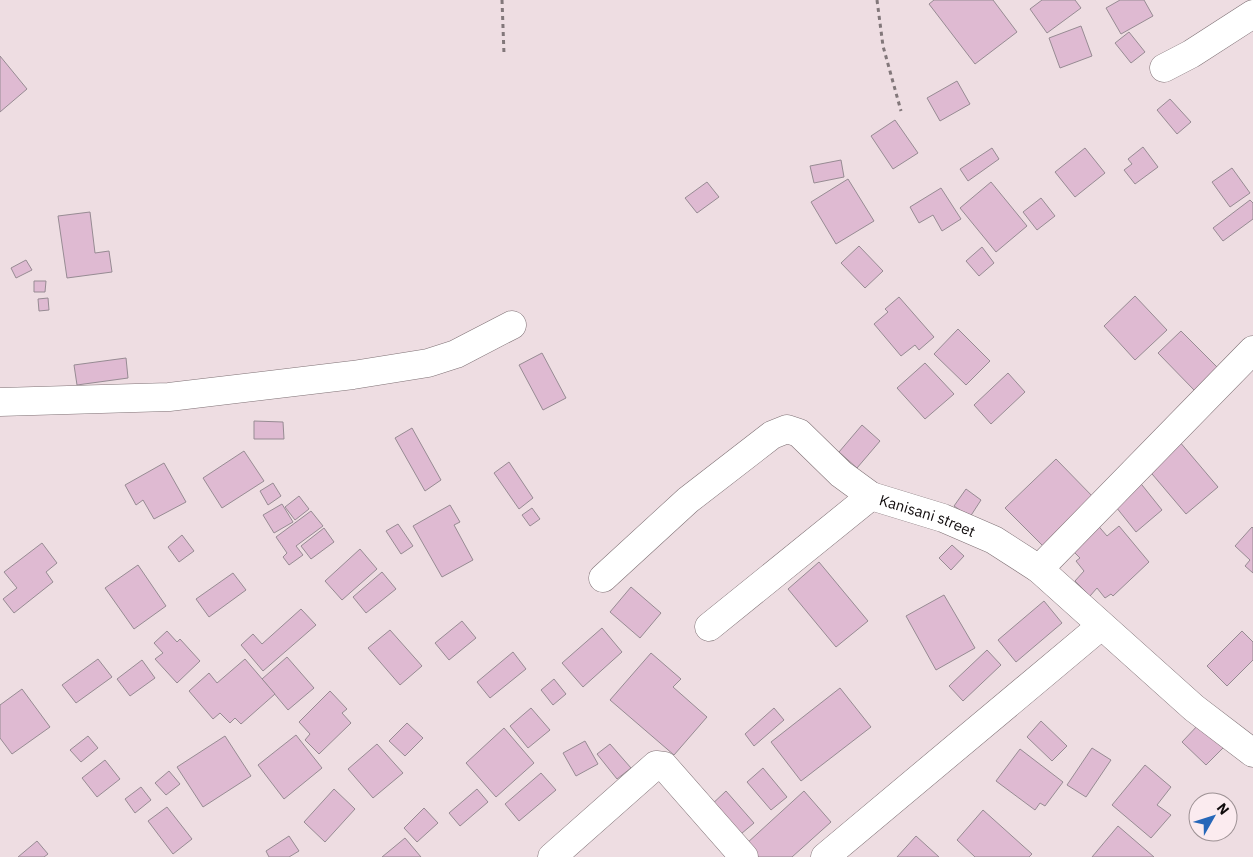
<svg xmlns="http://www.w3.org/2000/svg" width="1253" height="857" font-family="'IBM Plex Sans',sans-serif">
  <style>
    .building { fill: #dfbad2; stroke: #978b93 }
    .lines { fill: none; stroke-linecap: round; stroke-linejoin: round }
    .minor-casing { stroke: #7f7175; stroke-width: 29 }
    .path { stroke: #82777a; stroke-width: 3; stroke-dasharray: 4 4; stroke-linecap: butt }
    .minor { stroke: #fff; stroke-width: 28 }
    .labels { text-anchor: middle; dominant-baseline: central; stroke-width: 4; stroke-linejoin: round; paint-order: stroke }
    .street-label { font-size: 15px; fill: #100b0c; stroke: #fbebef }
  </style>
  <rect width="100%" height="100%" fill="#eedde2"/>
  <!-- building -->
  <g class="building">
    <polygon points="934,0 993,0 1017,32 975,64 929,4"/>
    <polygon points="1042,0 1075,0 1081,8 1047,33 1030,9"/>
    <polygon points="1120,0 1144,0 1153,16 1121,34 1106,8"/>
    <polygon points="1081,26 1092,56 1060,68 1049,38"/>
    <polygon points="1129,32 1145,52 1131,63 1115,43"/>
    <polygon points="0,56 27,89 0,112"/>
    <polygon points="957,81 970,104 940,121 927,98"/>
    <polygon points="1170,99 1191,122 1177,134 1157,110"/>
    <polygon points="895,120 918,153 893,169 871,136"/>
    <polygon points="1143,147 1158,167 1135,184 1124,170 1132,164 1128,159"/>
    <polygon points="992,148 999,159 968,181 960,169"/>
    <polygon points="1085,148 1105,173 1075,197 1055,172"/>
    <polygon points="841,160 844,177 814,183 810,166"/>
    <polygon points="1232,168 1250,193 1230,207 1212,182"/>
    <polygon points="848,179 874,221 836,244 811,202"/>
    <polygon points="707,182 719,197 697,213 685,198"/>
    <polygon points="991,182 1027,226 996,252 960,208"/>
    <polygon points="941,188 961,219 942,231 933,215 919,223 910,207"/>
    <polygon points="1041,198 1055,216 1037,230 1023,212"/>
    <polygon points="1250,200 1253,203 1253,219 1223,241 1213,228"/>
    <polygon points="90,212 95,253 109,251 112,272 67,278 58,216"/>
    <polygon points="859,246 883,271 865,288 841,263"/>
    <polygon points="982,247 994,263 979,276 966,261"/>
    <polygon points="26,260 32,270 16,278 11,268"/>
    <polygon points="34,281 46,281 45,292 34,292"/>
    <polygon points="1135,296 1167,330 1135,360 1104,326"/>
    <polygon points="899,297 934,337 919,350 915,345 901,356 874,324 888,312 885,309"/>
    <polygon points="48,298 49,310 39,311 38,299"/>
    <polygon points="958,329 990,361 966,385 934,354"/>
    <polygon points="1181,331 1217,367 1194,390 1158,353"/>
    <polygon points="542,353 566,398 543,410 519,365"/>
    <polygon points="126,358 128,378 77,385 74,365"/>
    <polygon points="925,363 954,394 925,419 897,388"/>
    <polygon points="1008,373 1025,392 991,424 974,405"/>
    <polygon points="254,421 283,422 284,439 254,439"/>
    <polygon points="862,425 880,441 857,468 839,452"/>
    <polygon points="412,428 441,480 425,491 395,438"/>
    <polygon points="1179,441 1218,487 1186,514 1147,468"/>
    <polygon points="244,451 264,481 222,508 203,478"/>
    <polygon points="1056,459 1095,499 1045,548 1005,508"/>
    <polygon points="509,462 533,498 519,509 494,473"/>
    <polygon points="164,463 186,502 154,519 143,500 136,505 125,485"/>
    <polygon points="1138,480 1162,510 1136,532 1112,502"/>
    <polygon points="273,483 281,496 268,505 260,491"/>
    <polygon points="966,489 981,500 970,517 954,506"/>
    <polygon points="299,496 309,509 295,520 285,507"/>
    <polygon points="282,504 293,522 274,533 263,515"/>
    <polygon points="450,505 460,522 454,525 473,560 442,577 413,526"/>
    <polygon points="532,508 540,519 530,526 522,515"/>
    <polygon points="311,511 323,526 296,546 303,555 289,565 283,557 287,553 276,537"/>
    <polygon points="1095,522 1107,536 1119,526 1149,562 1113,596 1111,594 1105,598 1097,588 1090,596 1075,581 1084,571 1076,561 1080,558 1068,546"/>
    <polygon points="398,524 413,546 401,554 386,531"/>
    <polygon points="1252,527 1253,528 1253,573 1245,566 1250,560 1235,546"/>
    <polygon points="324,528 334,542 311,559 301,546"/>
    <polygon points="182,535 194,551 179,562 168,547"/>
    <polygon points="42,543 57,563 46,572 53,582 14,613 3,599 17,588 4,572"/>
    <polygon points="952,545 964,556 951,570 939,558"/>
    <polygon points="360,549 377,569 342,600 325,581"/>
    <polygon points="819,562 868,621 836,647 788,589"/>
    <polygon points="138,565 166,606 134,629 105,588"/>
    <polygon points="382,572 396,589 366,613 353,597"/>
    <polygon points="233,573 246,590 209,617 196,599"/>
    <polygon points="631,587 661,613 640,638 610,612"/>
    <polygon points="944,595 975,648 936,670 906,616"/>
    <polygon points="1044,601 1062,623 1016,662 998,640"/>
    <polygon points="301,609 316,625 263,671 241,645 253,634 262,644"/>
    <polygon points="462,621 476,638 449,660 435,643"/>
    <polygon points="602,628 622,652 583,687 562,663"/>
    <polygon points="390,630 422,666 400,685 368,648"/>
    <polygon points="167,631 177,642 180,639 200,661 177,683 155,659 163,653 154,643"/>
    <polygon points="1242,631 1253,642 1253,660 1227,686 1207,666"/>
    <polygon points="987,650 1001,665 963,701 949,686"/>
    <polygon points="513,652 526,669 490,698 477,682"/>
    <polygon points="651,653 681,679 673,687 707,717 674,755 610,700"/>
    <polygon points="287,657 314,688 288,710 262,679"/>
    <polygon points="98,659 112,677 76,703 62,685"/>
    <polygon points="245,659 275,694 241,724 235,718 230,723 220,713 213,719 189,691 209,673 217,683"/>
    <polygon points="142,660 155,678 130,696 117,679"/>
    <polygon points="554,679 566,694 553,705 541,690"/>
    <polygon points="840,688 871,727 801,781 771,742"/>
    <polygon points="22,689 50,727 12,754 0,738 0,705"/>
    <polygon points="330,691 347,709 342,713 351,723 319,754 305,740 310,734 299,722"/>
    <polygon points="531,708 550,730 528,748 510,726"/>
    <polygon points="774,708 784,720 754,746 745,734"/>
    <polygon points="1041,721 1067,746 1052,761 1027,737"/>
    <polygon points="407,723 423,738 405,756 389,741"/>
    <polygon points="1200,723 1224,747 1206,765 1182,742"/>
    <polygon points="504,728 534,763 496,797 466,763"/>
    <polygon points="296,735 322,768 284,799 258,765"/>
    <polygon points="88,736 98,748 81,762 70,750"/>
    <polygon points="225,736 251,776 203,807 177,767"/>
    <polygon points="585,741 598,764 576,776 563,753"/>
    <polygon points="377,744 403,773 373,798 348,769"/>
    <polygon points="610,744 631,768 617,779 597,754"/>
    <polygon points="1092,748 1111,760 1086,797 1067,785"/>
    <polygon points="1020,749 1063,782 1045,806 1040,803 1035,810 996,781"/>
    <polygon points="105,760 120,779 97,797 82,778"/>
    <polygon points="1145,765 1171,787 1157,805 1171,815 1151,838 1112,805"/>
    <polygon points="763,768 787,797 771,810 747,782"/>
    <polygon points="169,771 180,784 166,795 155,783"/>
    <polygon points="541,773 556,790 519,821 505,804"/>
    <polygon points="141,787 151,800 135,813 125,799"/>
    <polygon points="334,789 355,809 325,842 304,822"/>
    <polygon points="477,789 488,802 460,826 449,813"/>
    <polygon points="726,791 754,823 735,839 708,808"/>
    <polygon points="804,791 831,822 792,857 758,857 746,844"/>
    <polygon points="167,807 192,839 173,854 148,821"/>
    <polygon points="424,808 438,823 417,842 404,828"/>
    <polygon points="983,810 1032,854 1029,857 975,857 957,840"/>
    <polygon points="1118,826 1154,857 1092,857"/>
    <polygon points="289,836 299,851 289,857 269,857 266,851"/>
    <polygon points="916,836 939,857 897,857"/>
    <polygon points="405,838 421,857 382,857"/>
    <polygon points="37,841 48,854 44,857 18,857"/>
  </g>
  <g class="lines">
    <!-- minor casing -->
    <g class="minor-casing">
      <g id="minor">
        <polyline points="1164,68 1191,54 1253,14"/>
        <polyline points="0,402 169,397 353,375 428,363 456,354 512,325"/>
        <polyline points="1039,569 1253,350"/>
        <path id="s1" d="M603 578 688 500 772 435 787 429 799 433 841 474 871 496 943 518 994 540 1039 569 1194 708 1253 753"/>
        <polyline points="709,627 871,496"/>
        <polyline points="552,857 656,765 664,766 744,857"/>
        <polyline points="825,857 1101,626"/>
      </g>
    </g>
    <!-- path -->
    <g class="path">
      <polyline points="502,0 504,54"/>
      <polyline points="877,0 883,46 901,111"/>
    </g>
    <!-- minor -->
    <use href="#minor" class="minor"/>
  </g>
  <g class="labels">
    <!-- street labels -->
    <g class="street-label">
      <text stroke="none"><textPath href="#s1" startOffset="406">Kanisani street</textPath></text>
    </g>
  </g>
  <!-- north arrow -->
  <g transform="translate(1213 817) rotate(51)"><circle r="24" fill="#fbebef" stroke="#9d9194"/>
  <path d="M0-4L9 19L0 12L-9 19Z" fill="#2667b9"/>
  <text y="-8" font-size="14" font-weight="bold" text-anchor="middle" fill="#100b0c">N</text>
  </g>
</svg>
